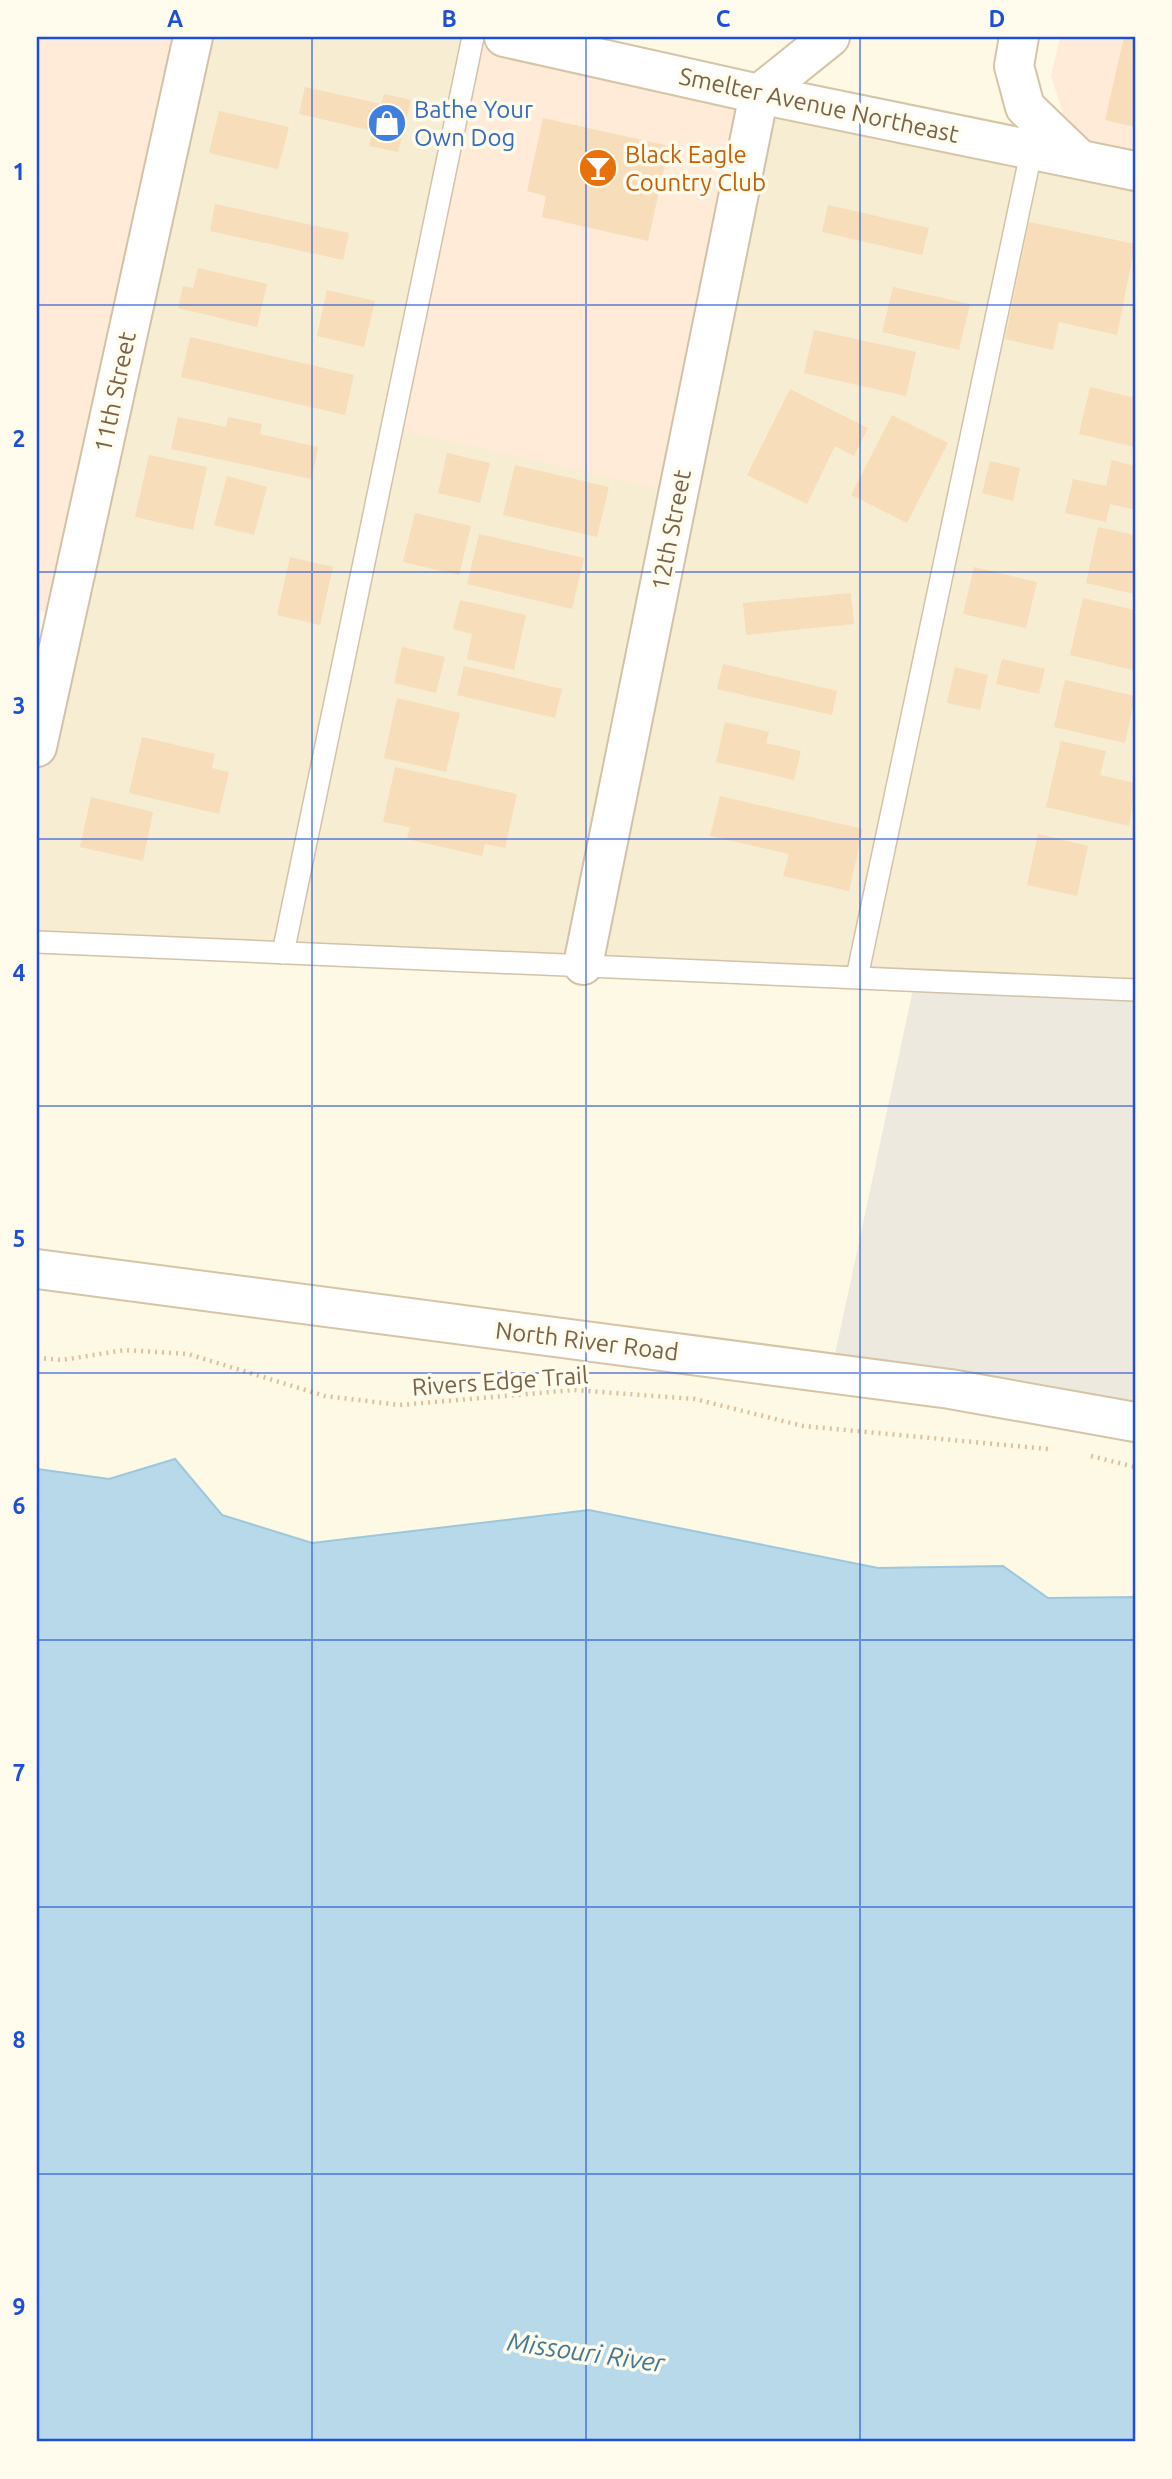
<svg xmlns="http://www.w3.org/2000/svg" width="1172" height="2479" font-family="Ubuntu,sans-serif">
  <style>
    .residential { fill: #f7edd2 }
    .commercial { fill: #ffebd8 }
    .industrial { fill: #eee9df }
    .water { fill: #b7d9ea; stroke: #9cc7dd; stroke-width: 2 }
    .building { fill: #f7ddb9 }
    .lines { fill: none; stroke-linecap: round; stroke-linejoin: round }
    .lane-casing { stroke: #d1c2a9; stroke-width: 24 }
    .street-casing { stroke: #d1c2a9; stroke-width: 42 }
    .secondary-casing { stroke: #d5c4a6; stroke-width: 42 }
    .path { stroke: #dcc09c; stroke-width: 4.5; stroke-dasharray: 2 5; stroke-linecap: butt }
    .lane { stroke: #fff; stroke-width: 21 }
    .street { stroke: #fff; stroke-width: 38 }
    .secondary { stroke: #fff; stroke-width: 38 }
    .grid { fill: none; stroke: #1d4ed8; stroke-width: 2; stroke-opacity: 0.55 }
    .labels { text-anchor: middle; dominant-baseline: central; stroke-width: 7; stroke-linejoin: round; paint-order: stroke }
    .street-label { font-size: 24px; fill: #7a6247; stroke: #fffbed }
    .shop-label { font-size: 24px; fill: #366cbe; stroke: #fffbed; text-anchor: start }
    .food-label { font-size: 24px; fill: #c56008; stroke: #fffbed; text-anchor: start }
    .water-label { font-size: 26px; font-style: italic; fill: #417997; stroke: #fffbed }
    .neatline { fill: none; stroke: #1d4ed8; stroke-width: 2.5 }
    .grid-label { font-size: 23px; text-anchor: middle; font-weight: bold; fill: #1d4ed8 }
  </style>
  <rect width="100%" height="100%" fill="#fef9e5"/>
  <!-- residential -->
  <polygon class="residential" points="193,37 473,37 1135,171 1135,990 37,942 37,747"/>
  <!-- commercial -->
  <g class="commercial">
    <polygon points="37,37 193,37 66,617 37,610"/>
    <polygon points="473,37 504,37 759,94 678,493 392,428"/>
    <polygon points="1060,37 1135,37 1135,171 1077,157 1051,76"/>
  </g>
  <!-- industrial -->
  <polygon class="industrial" points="915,980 1135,990 1135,1422 831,1373"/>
  <!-- water -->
  <polygon class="water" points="175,1459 222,1515 312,1543 589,1510 878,1568 1003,1566 1048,1598 1135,1597 1135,2442 37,2442 37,1469 109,1479"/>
  <!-- building -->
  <g class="building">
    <polygon points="1124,37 1135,37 1135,127 1105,120"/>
    <polygon points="305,87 381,104 384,94 411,100 398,152 369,146 373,131 299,114"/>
    <polygon points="219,111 289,127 278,169 209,153"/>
    <polygon points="543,118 669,146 648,241 542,217 546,196 527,191"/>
    <polygon points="215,204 349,233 343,260 210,231"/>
    <polygon points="828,205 929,228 922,255 822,232"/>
    <polygon points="1029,222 1135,244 1117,335 1059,322 1053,350 1005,339"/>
    <polygon points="198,268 267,284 257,327 178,308 183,286 193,288"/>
    <polygon points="893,287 970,304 959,350 882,332"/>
    <polygon points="327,290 375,301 364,347 317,336"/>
    <polygon points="814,330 916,352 906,396 804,373"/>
    <polygon points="190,337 354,375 345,415 181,377"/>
    <polygon points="1090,387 1135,398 1135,447 1079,434"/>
    <polygon points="790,389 868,428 854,456 835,446 807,504 747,475"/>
    <polygon points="892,415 948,443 907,523 851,495"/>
    <polygon points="178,417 226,427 228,417 262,424 260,434 318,447 312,479 171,449"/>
    <polygon points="447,453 490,463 480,503 438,493"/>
    <polygon points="149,455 207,467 193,530 135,517"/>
    <polygon points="1112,460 1135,466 1135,510 1110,504 1106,522 1065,513 1073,479 1106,486"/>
    <polygon points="990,461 1020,468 1013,501 982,493"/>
    <polygon points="515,465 609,487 597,537 503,515"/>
    <polygon points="227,476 267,487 254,535 214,525"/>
    <polygon points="415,513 471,526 459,575 403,562"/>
    <polygon points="1098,527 1135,535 1135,594 1086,583"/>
    <polygon points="479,534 584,558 572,609 467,584"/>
    <polygon points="290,557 333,567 320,625 277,615"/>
    <polygon points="974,567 1037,582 1026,628 963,614"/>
    <polygon points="851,593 854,624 746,635 743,603"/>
    <polygon points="1083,598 1135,610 1133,670 1070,655"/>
    <polygon points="460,600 526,615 514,670 467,659 472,634 453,629"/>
    <polygon points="402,647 445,657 436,693 394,683"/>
    <polygon points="1002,659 1045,669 1039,694 996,684"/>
    <polygon points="723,664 837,691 832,715 717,689"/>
    <polygon points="464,666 562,689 555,718 457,695"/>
    <polygon points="955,667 988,675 980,710 947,703"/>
    <polygon points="1065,680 1135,696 1125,743 1054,727"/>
    <polygon points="397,698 460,713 446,772 384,758"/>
    <polygon points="725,722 769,732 766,743 801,751 794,780 716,762"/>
    <polygon points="142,737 215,754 212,768 229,772 219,814 129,793"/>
    <polygon points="1061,741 1106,751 1100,775 1135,783 1129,826 1046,807"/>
    <polygon points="395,767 517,794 505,848 485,844 482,856 407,839 410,827 383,822"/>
    <polygon points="720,796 863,829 849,891 783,876 789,854 710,836"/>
    <polygon points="91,797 153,812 143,861 80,847"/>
    <polygon points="1038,834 1088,846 1077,896 1027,885"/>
  </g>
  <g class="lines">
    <!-- lane casing -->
    <g class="lane-casing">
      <g id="lane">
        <polyline points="37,942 1135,990"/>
        <polyline points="283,953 473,37"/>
        <polyline points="857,977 1032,148"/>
      </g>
    </g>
    <!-- street casing -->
    <g class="street-casing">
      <g id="street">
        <polyline points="37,747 193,37"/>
        <polyline points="583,965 759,94"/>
      </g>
    </g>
    <!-- secondary casing -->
    <g class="secondary-casing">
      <g id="secondary">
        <polyline points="504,37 759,94 1135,171"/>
        <polyline points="1019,37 1014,66 1025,107 1077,157"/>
        <polyline points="759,94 830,37"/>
        <polyline points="37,1269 950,1389 1135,1422"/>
      </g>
    </g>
    <!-- path -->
    <g class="path">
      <polyline points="37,1358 62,1360 125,1350 188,1354 325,1396 400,1405 574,1390 695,1399 803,1426 1048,1449"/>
      <polyline points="1091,1456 1135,1467"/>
    </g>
    <!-- lane -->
    <use href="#lane" class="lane"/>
    <!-- street -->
    <use href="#street" class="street"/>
    <!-- secondary -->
    <use href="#secondary" class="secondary"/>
  </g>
  <!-- grid -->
  <path class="grid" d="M312 37V2442M586 37V2442M860 37V2442M37 305H1135M37 572H1135M37 839H1135M37 1106H1135M37 1373H1135M37 1640H1135M37 1907H1135M37 2174H1135"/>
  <!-- icons -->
  <defs>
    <g id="shop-disc" transform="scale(2.0125)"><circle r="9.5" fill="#3f7fe0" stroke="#fffbed"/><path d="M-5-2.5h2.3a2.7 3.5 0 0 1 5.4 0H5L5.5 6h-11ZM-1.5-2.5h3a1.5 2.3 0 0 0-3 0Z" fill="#fff"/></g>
    <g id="bar-disc" transform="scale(2.0125)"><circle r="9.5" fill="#e8710a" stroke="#fffbed"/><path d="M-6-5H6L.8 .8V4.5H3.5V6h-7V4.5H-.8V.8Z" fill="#fff"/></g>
  </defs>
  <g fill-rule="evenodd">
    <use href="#shop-disc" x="387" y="123"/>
    <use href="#bar-disc" x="598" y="168"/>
  </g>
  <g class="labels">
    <!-- street labels -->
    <g class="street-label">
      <text transform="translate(819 105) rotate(12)">Smelter Avenue Northeast</text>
      <text transform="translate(115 392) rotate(-78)">11th Street</text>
      <text transform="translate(671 530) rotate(-79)">12th Street</text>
      <text transform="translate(587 1341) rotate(7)">North River Road</text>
      <text transform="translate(500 1381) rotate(-4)">Rivers Edge Trail</text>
    </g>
    <!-- shop labels -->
    <g class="shop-label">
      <text x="414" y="109">Bathe Your<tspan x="414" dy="28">Own Dog</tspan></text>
    </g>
    <!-- food labels -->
    <g class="food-label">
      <text x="625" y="154">Black Eagle<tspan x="625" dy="28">Country Club</tspan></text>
    </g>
    <!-- water labels -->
    <g class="water-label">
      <text transform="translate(586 2352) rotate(8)">Missouri River</text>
    </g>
  </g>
  <!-- border -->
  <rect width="1172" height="2479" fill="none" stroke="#fffbed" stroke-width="77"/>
  <rect x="38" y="38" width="1096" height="2402" class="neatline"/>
  <g class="grid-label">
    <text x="175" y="27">A</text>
    <text x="449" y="27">B</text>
    <text x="723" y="27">C</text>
    <text x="997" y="27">D</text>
    <text x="19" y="180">1</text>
    <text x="19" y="447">2</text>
    <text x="19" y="714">3</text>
    <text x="19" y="981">4</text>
    <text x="19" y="1247">5</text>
    <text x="19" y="1514">6</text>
    <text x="19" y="1781">7</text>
    <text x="19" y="2048">8</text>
    <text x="19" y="2315">9</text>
  </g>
</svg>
